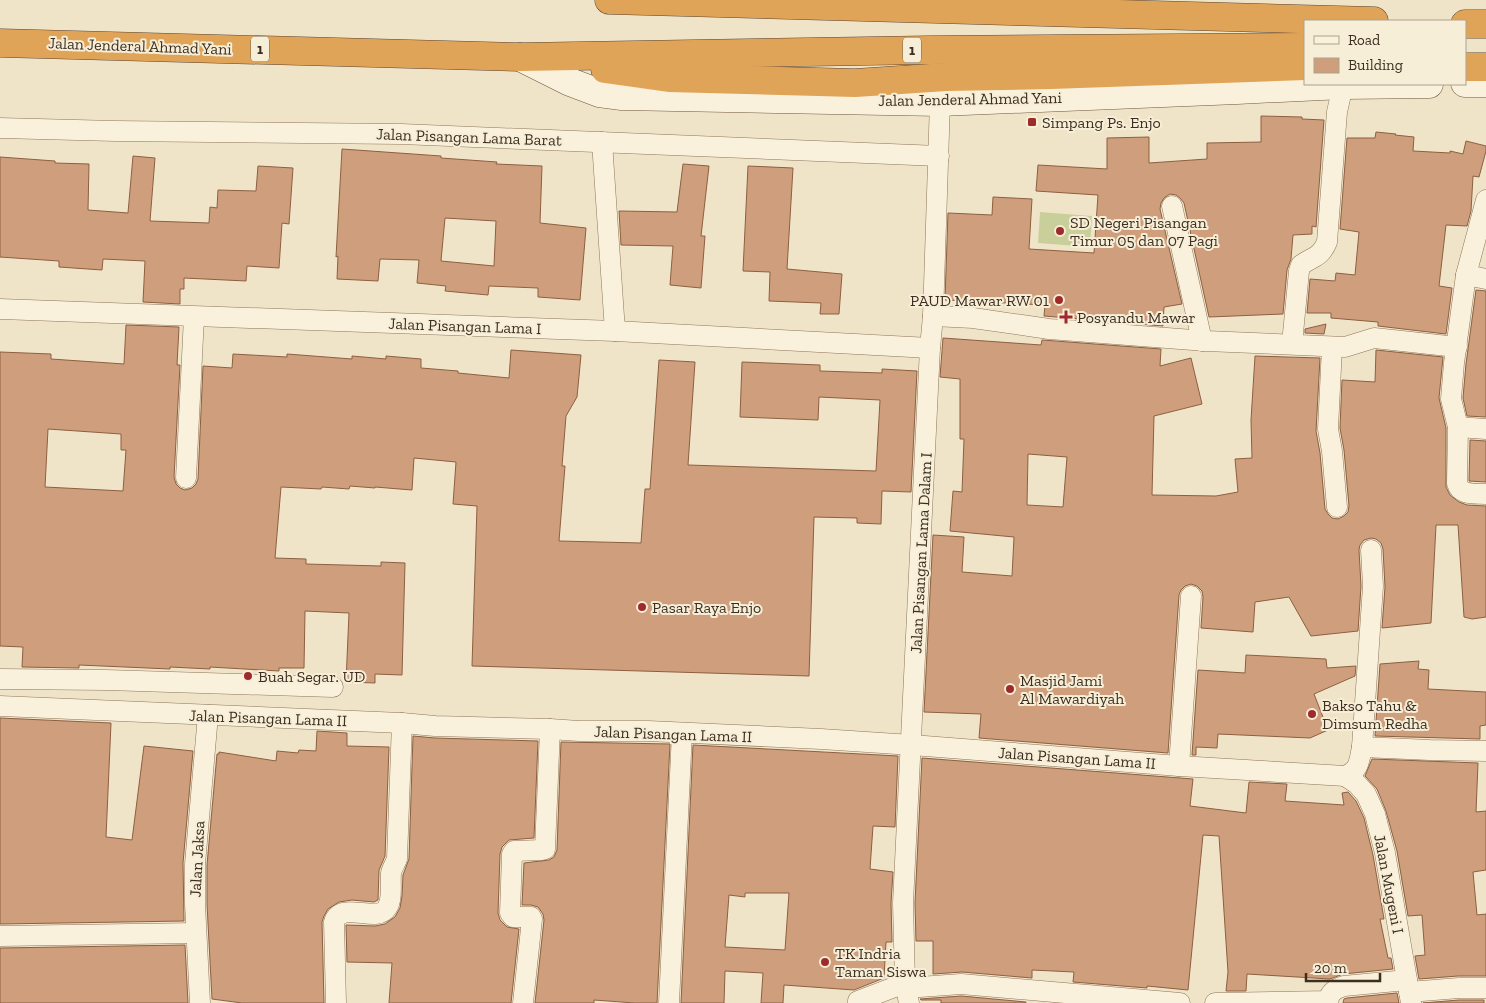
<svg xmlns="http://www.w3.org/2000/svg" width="1486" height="1003" font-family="'Zilla Slab',serif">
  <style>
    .green { fill: #c9cf9b }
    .building { fill: #cf9f7d; stroke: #8d5f41; fill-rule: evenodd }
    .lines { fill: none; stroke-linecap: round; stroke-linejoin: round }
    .street-casing { stroke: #8d765c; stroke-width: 21 }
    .secondary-casing { stroke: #6f573f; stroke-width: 29 }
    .highway-casing { stroke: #5b4430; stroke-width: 29 }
    .street { stroke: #faf1dc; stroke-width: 20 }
    .secondary { stroke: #faf1dc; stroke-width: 28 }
    .highway { stroke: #e0a458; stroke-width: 28 }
    .poi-dot { fill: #9e2a2b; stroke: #f7eed8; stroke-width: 2 }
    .labels { text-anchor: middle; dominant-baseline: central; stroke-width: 4; stroke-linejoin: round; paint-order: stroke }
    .shield { fill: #f7eed8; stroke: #756857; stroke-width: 1 }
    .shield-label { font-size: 15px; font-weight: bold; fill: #3d2e20 }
    .street-label { font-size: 16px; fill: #3d2e20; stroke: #f7eed8 }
    .poi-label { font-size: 16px; fill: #3d2e20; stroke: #f7eed8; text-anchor: start }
  </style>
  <rect width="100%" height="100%" fill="#f0e4c8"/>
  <!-- green -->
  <polygon class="green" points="1040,212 1092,216 1090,247 1038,243"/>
  <!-- building -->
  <g class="building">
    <polygon points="1261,116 1302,117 1302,119 1324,120 1316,227 1312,226 1312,234 1293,235 1291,259 1287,270 1283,314 1209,317 1184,203 1180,198 1176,195 1170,194 1164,198 1161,203 1160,209 1182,304 1164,307 1163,326 1044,316 1045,305 945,300 948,213 992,215 993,197 1032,199 1029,249 1094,253 1098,195 1036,191 1038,165 1107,169 1107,138 1149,137 1149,163 1207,159 1207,143 1261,142"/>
    <polygon points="1376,132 1396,134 1395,135 1414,137 1413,151 1450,153 1450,151 1463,154 1466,141 1486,146 1486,151 1479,177 1473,176 1471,211 1467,226 1446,225 1439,286 1452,288 1446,334 1378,326 1378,322 1331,318 1331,313 1307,313 1310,279 1335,281 1336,273 1355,275 1359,232 1340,229 1347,138 1375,138"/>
    <path d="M342 149 441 156V158L497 162 496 164 542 166 540 223 586 228 580 300 538 297V288L489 286 488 295 445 291 446 286 417 283 419 260 380 259 378 281 337 279 338 256 336 257ZM445 218 496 221 494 266 441 261Z"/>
    <polygon points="133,156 155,158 150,221 209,223 210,207 217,208 218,190 256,191 258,166 293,168 289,224 282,223 279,268 247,266 246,281 184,278 184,289 180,289 180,304 143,302 145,261 103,259 102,270 59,267 59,261 0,257 0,157 55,161 55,163 89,164 88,210 128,213"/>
    <polygon points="683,164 709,166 701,236 705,236 701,288 670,285 673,246 621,245 619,211 677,212"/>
    <polygon points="748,166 793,168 787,269 842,274 839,314 820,314 821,303 769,301 770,272 743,271"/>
    <polygon points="1476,290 1486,291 1486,417 1467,416 1463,398 1466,364"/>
    <polygon points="1326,324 1324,334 1305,333 1305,329"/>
    <path d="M126 325 179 327 177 365H180L174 477 176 484 180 488 185 490 192 488 196 484 198 479 203 366 232 368 233 354 287 357V354L352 359V356L386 359V356L421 359V368L458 371V373L509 378 511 350 581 355 577 397 566 416 562 466H565L559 541 641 543 645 489H650L659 360 695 362 688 465 876 471 880 400 819 397 818 420 740 417 742 362 820 365V371L882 373V369L917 371 911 492 882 491 881 524 857 523V518L814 517 809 676 472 666 477 506 453 504 456 462 414 458 412 490 375 487V488L350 486 349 489 322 487 321 489 281 487 275 558 306 559V564L381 566V562L405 563 402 675 375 674V683L346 682 349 613 305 611 304 668H279V671L210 667V669L170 667V669L79 665V668L22 667 23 647 0 646V352L51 354V359L124 364ZM48 429 121 434V450H126L123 491 45 487Z"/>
    <path d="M943 338 1041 345 1042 340 1161 349 1160 366 1191 358 1202 404 1154 416 1152 495 1216 496 1238 492 1235 459 1252 458 1251 420 1255 356 1320 358 1316 431 1320 453 1325 509 1328 514 1332 518 1338 519 1344 516 1348 512 1349 506 1344 450 1340 428 1342 380 1375 382 1376 350 1443 357 1439 398 1446 428V487L1450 495 1459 502 1467 505 1486 506V617L1472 619 1464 617 1458 525H1436L1431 623 1382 628 1385 587 1383 549 1381 543 1376 539 1371 538 1364 540 1360 545 1359 550 1361 586 1358 631 1311 636 1289 597 1255 602 1253 632 1201 628 1203 597 1202 591 1197 586 1191 584 1185 586 1181 590 1179 595 1168 753 979 738 981 714 924 712 933 535 964 537 962 572 1012 576 1014 537 950 531 953 491 962 492 964 439H960V379L940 377ZM1028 454 1067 457 1063 507 1027 505Z"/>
    <polygon points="1470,440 1486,441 1486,482 1469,481"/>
    <polygon points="1246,655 1326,659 1327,668 1356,666 1355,676 1314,694 1328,730 1310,738 1218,734 1217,748 1196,747 1196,755 1192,755 1198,670 1245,673"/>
    <polygon points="1419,661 1418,669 1429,670 1428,689 1486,692 1486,725 1480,726 1480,739 1375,736 1380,664"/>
    <polygon points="0,718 111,723 106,837 132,840 144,746 193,751 183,863 184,921 0,924"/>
    <polygon points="317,731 347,733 347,746 389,747 385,856 379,870 378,900 374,902 352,900 339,902 328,909 324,916 322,922 324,1003 242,1003 212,999 207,904 207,865 217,754 219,754 219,752 276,761 277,751 298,753 299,750 316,751"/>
    <polygon points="413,736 435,738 538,741 534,838 509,840 502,847 500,854 498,913 500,920 507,927 519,929 511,1003 389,1003 392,963 347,962 346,925 375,926 385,924 395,917 400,908 402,896 403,875 409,859"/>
    <polygon points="561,742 670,744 657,1003 635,1003 594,1000 594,1003 535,1003 544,920 543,914 538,907 531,905 522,905 524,863 549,860 554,857 557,850"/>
    <path d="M693 745 898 756 895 827 873 826 870 869 893 872 891 903 892 942H886L884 978 854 990 784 985 783 1003H761L763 973 725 971 724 1003H681ZM745 893H789L785 950 725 947 729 895 745 897Z"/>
    <polygon points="922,758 1193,779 1190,806 1246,813 1249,782 1287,784 1285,801 1344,805 1342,793 1348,792 1356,801 1364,818 1373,855 1384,919 1380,919 1388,958 1391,958 1393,969 1343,974 1330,979 1247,974 1246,991 1226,991 1228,972 1219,836 1203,835 1188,990 1147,986 1147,988 1073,982 1074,972 1032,970 1032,978 962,972 933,974 933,941 916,941 915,903"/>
    <polygon points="1372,759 1478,763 1476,812 1486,811 1486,870 1473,872 1477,915 1486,914 1486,976 1458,976 1419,979 1415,956 1425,955 1422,915 1408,916 1397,851 1386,811 1377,789 1365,776"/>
    <polygon points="185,945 188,1003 0,1003 0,948"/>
    <polygon points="1397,993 1399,1003 1343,1003 1344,999 1347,998"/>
    <polygon points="961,996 1026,1002 1026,1003 941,1003 941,1000 921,1000 920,999"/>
    <polygon points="1459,1000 1484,1000 1484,1003 1423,1003"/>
  </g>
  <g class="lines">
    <!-- street casing -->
    <g class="street-casing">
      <g id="street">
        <polyline points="0,128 115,131 401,134 939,156"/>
        <polyline points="602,142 615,331"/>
        <path d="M1486 200 1466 275 1454 363 1451 399 1458 427 1457 483C1460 496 1475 493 1486 494"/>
        <polyline points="1172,206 1202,341"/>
        <polyline points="1466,275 1486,279"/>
        <polyline points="0,309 615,331 930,348"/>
        <polyline points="933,316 973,318 1049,329 1206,341 1345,347 1374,338 1457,347"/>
        <path d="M1292 344 1299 271 1301 265C1314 256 1320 258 1327 242L1337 112 1343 85"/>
        <polyline points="1332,347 1328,429 1332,451 1337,507"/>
        <polyline points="1458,427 1486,429"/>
        <polyline points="186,478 194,317"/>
        <polyline points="0,679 106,680 333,687"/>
        <path d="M0 706 402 723 435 726 550 729 579 731H648L821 739 912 745 1179 766 1345 776C1360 770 1359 761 1362 747L1373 586 1371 550"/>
        <polyline points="1362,747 1430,750 1486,751"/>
        <polyline points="1179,766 1191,596"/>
        <polyline points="1345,776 1357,784 1366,794 1375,814 1385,853 1411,1003"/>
        <polyline points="0,936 196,933"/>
        <polyline points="906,988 961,984 1180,1003"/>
        <polyline points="1409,992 1459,988 1486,988"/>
        <polyline points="200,1003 195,904 195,864 208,715"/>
        <path d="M336 1003 334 922C341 900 377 924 387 908 393 899 390 884 391 873 392 868 395 864 397 859L402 723"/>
        <polyline points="523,1003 532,919 531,917 513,917 510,913 512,854 514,851 542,850 545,849 550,729"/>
        <polyline points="669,1003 682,733"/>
        <polyline points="858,1003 858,1001 905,983"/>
        <polyline points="909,1003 905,983 903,903 930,348 933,316 940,102"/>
        <path d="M1215 1003 1328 1001C1330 992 1335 989 1344 986L1407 980"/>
      </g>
    </g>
    <!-- secondary casing -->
    <g class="secondary-casing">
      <g id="secondary">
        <polyline points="520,57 570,82 599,93 622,96 940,102 1237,90 1343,85 1429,84"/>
        <polyline points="1465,83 1486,83"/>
      </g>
    </g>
    <!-- highway casing -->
    <g class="highway-casing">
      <g id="highway">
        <polyline points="609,0 1374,21"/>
        <polyline points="1465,24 1486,24"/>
        <polyline points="0,43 520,57 929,50 1305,47"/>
        <polyline points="1465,67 1486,67"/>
        <polyline points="605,69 669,78 855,83 946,77 1051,75 1305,66"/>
      </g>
    </g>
    <!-- street -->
    <use href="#street" class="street"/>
    <!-- secondary -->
    <use href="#secondary" class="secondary"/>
    <!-- highway -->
    <use href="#highway" class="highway"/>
  </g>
  <!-- markers -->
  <g class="poi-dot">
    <rect x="1027" y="117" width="10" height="10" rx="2.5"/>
    <circle cx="1060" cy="231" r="5"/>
    <circle cx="1059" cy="300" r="5"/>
    <path d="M1063.5 309.5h5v5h5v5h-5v5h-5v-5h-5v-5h5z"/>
    <circle cx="642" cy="607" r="5"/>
    <circle cx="248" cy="676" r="5"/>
    <circle cx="1010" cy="689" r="5"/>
    <circle cx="1312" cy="714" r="5"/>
    <circle cx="825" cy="962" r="5"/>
  </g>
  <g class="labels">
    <!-- shield labels -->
    <g class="shield">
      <rect x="251" y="36.5" width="18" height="25" rx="4"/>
      <rect x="903" y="37.5" width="18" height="25" rx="4"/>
    </g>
    <g class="shield-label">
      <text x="260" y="49">1</text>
      <text x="912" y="50">1</text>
    </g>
    <!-- street labels -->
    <g class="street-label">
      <text transform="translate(140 46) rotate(2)">Jalan Jenderal Ahmad Yani</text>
      <text transform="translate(970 99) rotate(-1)">Jalan Jenderal Ahmad Yani</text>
      <text transform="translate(469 137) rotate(2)">Jalan Pisangan Lama Barat</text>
      <text transform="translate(465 326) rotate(2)">Jalan Pisangan Lama I</text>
      <text transform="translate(921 553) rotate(-87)">Jalan Pisangan Lama Dalam I</text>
      <text transform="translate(268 718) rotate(2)">Jalan Pisangan Lama II</text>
      <text transform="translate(673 734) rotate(2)">Jalan Pisangan Lama II</text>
      <text transform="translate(1077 758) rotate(4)">Jalan Pisangan Lama II</text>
      <text transform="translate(197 859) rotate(-87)">Jalan Jaksa</text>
      <text transform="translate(1389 884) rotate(79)">Jalan Mugeni I</text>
    </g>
    <!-- poi labels -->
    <g class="poi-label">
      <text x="1042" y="122">Simpang Ps. Enjo</text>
      <text x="1070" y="222">SD Negeri Pisangan<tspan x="1070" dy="18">Timur 05 dan 07 Pagi</tspan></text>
      <text x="1049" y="300" text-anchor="end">PAUD Mawar RW 01</text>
      <text x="1077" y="317">Posyandu Mawar</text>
      <text x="652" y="607">Pasar Raya Enjo</text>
      <text x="258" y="676">Buah Segar. UD</text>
      <text x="1020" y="680">Masjid Jami<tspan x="1020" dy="18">Al Mawardiyah</tspan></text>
      <text x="1322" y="705">Bakso Tahu &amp;<tspan x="1322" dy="18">Dimsum Redha</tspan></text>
      <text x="835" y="953">TK Indria<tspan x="835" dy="18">Taman Siswa</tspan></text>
    </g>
  </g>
  <!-- legend -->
  <rect x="1304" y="20" width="162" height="65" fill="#f7eed8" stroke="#ada18e"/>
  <rect x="1314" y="36" width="25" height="8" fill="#faf1dc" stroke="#ada18e"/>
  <text x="1348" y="45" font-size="15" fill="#3d2e20">Road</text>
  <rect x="1314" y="58" width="25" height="15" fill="#cf9f7d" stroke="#ada18e"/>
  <text x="1348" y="70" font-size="15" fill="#3d2e20">Building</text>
  <!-- scale -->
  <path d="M1306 973v8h74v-8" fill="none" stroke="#3d2e20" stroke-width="2.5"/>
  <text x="1314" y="973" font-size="15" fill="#3d2e20" stroke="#f7eed8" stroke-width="4" paint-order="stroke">20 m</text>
</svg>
